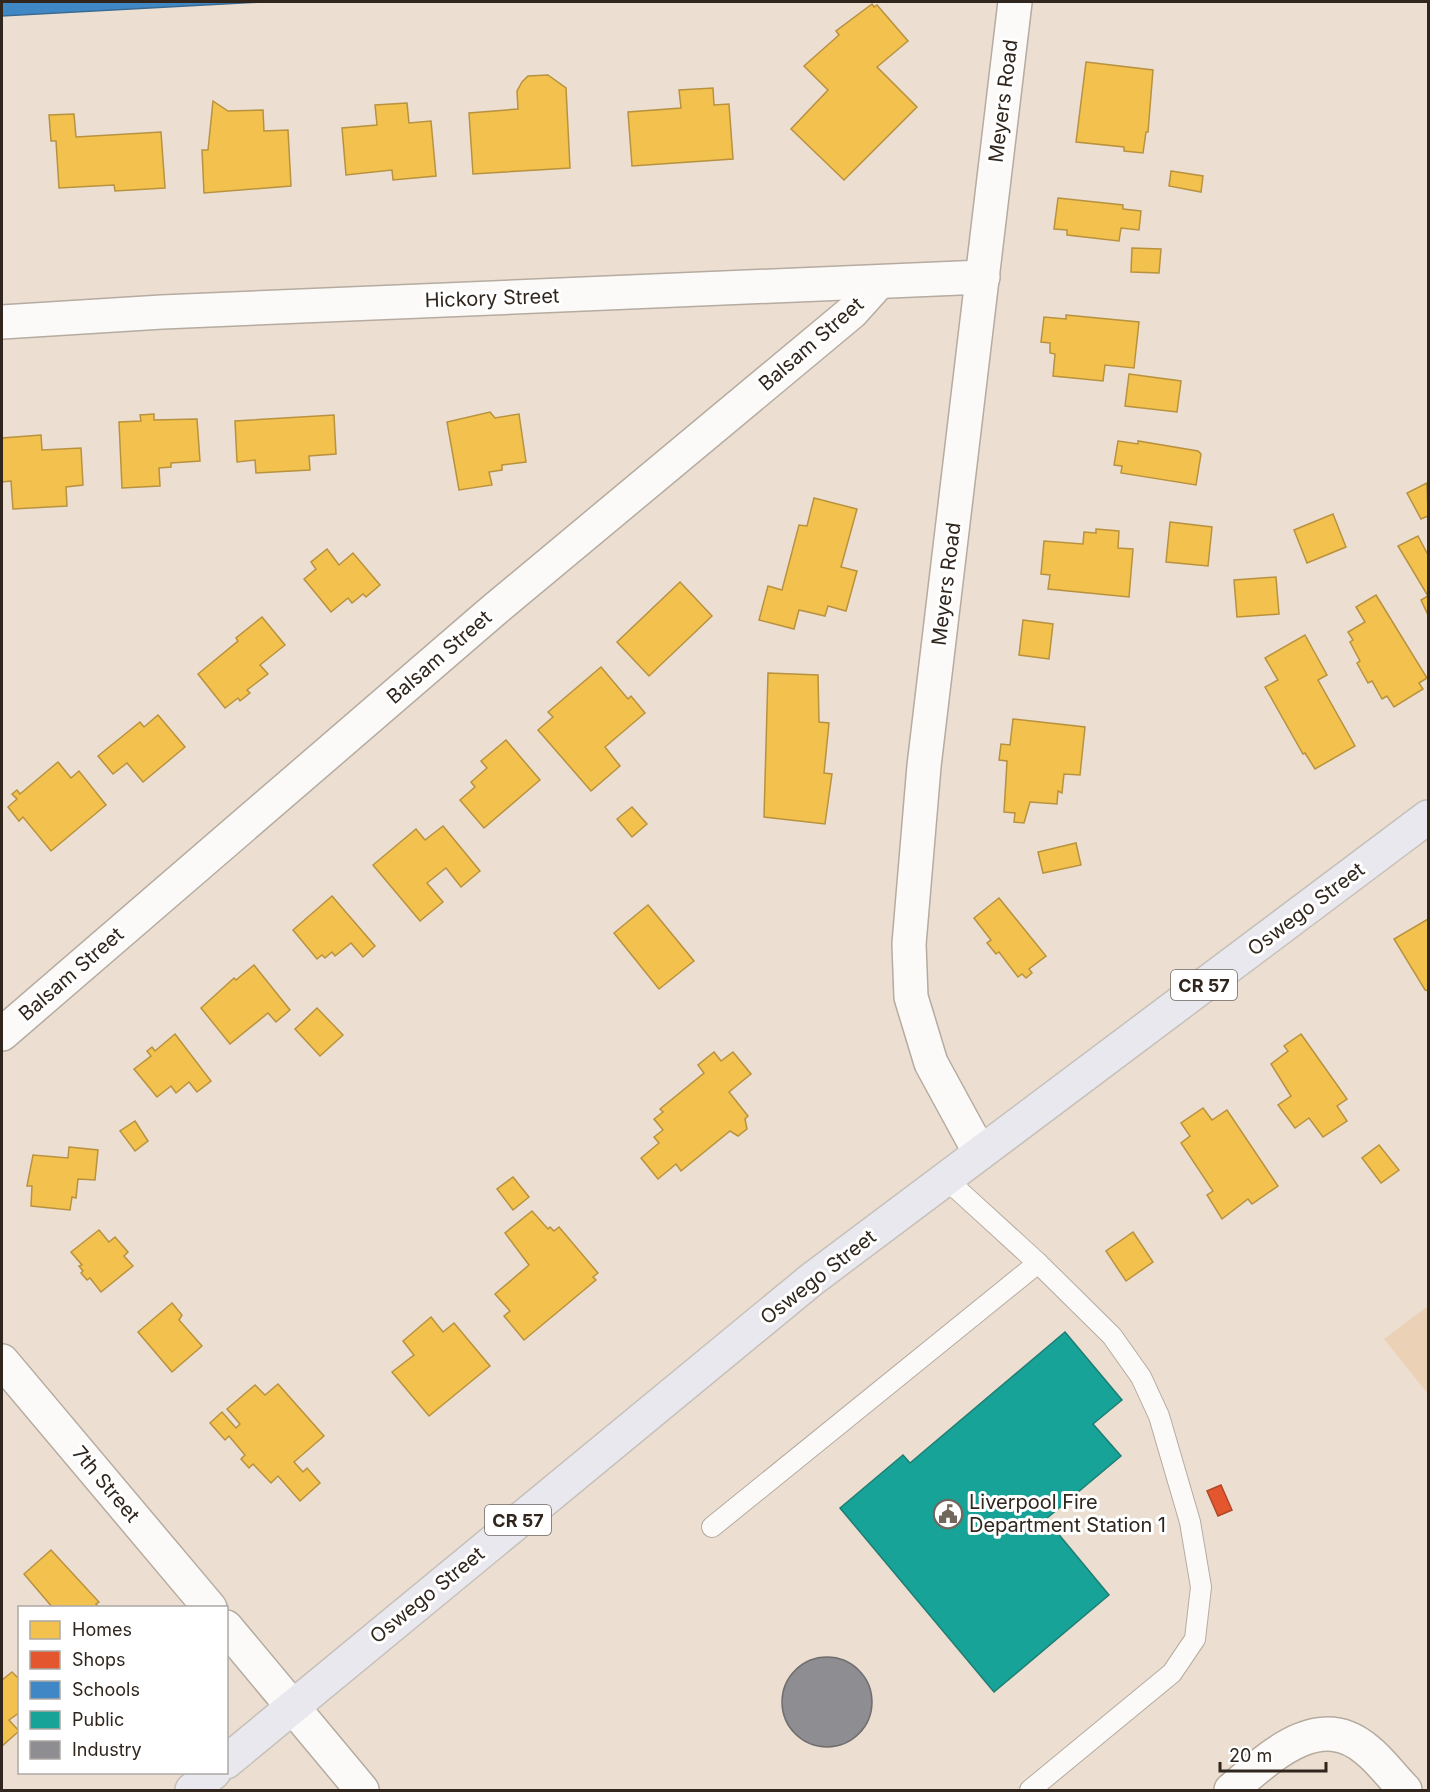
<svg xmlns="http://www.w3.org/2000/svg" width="1430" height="1792" font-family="Inter,sans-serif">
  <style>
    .green { fill: #ebd1b6 }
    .homes { fill: #f2c14e; stroke: #b8923f; stroke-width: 1.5 }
    .shops { fill: #e4572e; stroke: #ae4829; stroke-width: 1.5 }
    .schools { fill: #3f88c5; stroke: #3a6b93; stroke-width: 1.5 }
    .public { fill: #17a398; stroke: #1e7e73; stroke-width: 1.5 }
    .industry { fill: #8d8d92; stroke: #716e6f; stroke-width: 1.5 }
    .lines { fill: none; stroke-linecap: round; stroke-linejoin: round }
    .service-casing { stroke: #b5aba0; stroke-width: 22 }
    .minor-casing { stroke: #b5aba0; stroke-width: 36 }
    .primary-casing { stroke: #c6c0b9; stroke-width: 36 }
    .service { stroke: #fcfaf8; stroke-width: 20 }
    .minor { stroke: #fcfaf8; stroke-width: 33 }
    .primary { stroke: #e9e8ee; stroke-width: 33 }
    .labels { text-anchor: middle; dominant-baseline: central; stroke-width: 6; stroke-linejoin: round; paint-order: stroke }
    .shield { fill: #fff; stroke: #6e6761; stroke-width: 1.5 }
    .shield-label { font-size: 18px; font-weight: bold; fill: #30261d }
    .street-label { font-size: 20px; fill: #30261d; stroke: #fff }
    .poi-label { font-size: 20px; fill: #30261d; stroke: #fff; text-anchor: start }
  </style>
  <rect width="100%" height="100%" fill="#ecdfd1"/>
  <!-- green -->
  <polygon class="green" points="1428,1306 1428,1394 1384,1339"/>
  <!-- homes -->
  <g class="homes">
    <polygon points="872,4 874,7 877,5 908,41 877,67 917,107 844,180 791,129 828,90 804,66 839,35 836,31"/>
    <polygon points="1086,62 1153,70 1148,132 1146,132 1143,153 1124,151 1124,147 1076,142"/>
    <polygon points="548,75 566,88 570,168 473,174 469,113 518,109 517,91 522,82 528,76"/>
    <polygon points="713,88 714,105 729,104 733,159 632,166 628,112 681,108 679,90"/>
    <polygon points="213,101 228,111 263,110 264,131 288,130 291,186 204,193 202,150 208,150"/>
    <polygon points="407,103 409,123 431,121 436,176 393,180 392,170 346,175 342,128 377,125 375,105"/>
    <polygon points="74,114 76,137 161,132 165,188 115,191 114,185 59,188 56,141 51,141 49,115"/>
    <polygon points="1171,171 1203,176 1201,192 1169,186"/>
    <polygon points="1058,198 1123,205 1123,209 1141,211 1139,230 1121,228 1119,241 1067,235 1067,230 1054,229"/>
    <polygon points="1132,248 1161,249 1159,273 1131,272"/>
    <polygon points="1066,315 1139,322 1134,368 1105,365 1103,381 1053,376 1055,354 1050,353 1050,343 1041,342 1044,317 1066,319"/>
    <polygon points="1129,374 1181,381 1177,412 1125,406"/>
    <polygon points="490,412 495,418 519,414 526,462 502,465 502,470 489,472 492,485 459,490 447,422"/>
    <polygon points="154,414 154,420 197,419 200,461 171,463 171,467 159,468 160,486 122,488 119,422 141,421 140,415"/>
    <polygon points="334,415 336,454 309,456 310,470 256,473 255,460 237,462 235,421"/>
    <polygon points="41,435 42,450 81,448 83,485 66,487 67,506 13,509 11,481 2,482 2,438"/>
    <polygon points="1118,441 1138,444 1138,441 1198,451 1201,454 1196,485 1121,473 1122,466 1114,465"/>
    <polygon points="1427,483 1428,516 1421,519 1407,493"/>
    <polygon points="814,498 857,509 841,567 857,571 846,611 828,606 825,616 799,610 794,629 759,620 768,586 782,590 799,525 807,526"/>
    <polygon points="1333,514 1346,547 1307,563 1294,530"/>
    <polygon points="1170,522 1212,527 1208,566 1166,562"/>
    <polygon points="1096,529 1119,531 1118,548 1133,549 1129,597 1048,589 1050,575 1041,574 1044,541 1083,544 1084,532 1096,533"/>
    <polygon points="1418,536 1428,555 1428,615 1421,600 1428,596 1398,546"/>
    <polygon points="327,549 339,565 353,553 380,585 366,597 363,594 352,603 348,598 331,612 304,579 316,569 311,562"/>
    <polygon points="1276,577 1279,614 1237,617 1234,580"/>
    <polygon points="680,582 712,616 649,676 617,642"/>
    <polygon points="1376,595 1427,678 1419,683 1423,689 1394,707 1387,696 1382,699 1372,681 1368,683 1357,663 1360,661 1350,642 1353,640 1348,632 1365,622 1356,607"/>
    <polygon points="262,617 285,645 260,665 268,674 247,690 250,693 240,701 238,698 225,708 198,674 238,641 236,638"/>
    <polygon points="1023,620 1053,624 1049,659 1019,655"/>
    <polygon points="1305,635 1327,675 1318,680 1355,746 1315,769 1305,753 1303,754 1265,687 1278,680 1265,658"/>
    <polygon points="601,667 628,699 631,696 645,713 605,747 620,766 591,791 538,730 553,717 548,712"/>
    <polygon points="768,673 818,675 819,722 829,723 824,773 832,774 825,824 764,817"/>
    <polygon points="158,715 185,747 143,782 127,763 113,774 98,756 140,722 144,727"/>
    <polygon points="1013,719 1085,727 1080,775 1064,774 1062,793 1058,791 1057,804 1030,802 1024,823 1014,822 1015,813 1004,812 1007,761 999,760 1001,744 1010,745"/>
    <polygon points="506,740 540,780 484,828 460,800 475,787 471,782 487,768 481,761"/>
    <polygon points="58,762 71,778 79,771 106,805 51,851 23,817 19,821 8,807 17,799 12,794 17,790 20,794"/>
    <polygon points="632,807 647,824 632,837 617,819"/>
    <polygon points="443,826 480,871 461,887 446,868 427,883 443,902 420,921 373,865 416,829 425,840"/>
    <polygon points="1076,843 1081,865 1043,873 1038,852"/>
    <polygon points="332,896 375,946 363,957 351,943 335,956 332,952 325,958 322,955 317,959 293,930"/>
    <polygon points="999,898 1046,956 1029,969 1032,973 1026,978 1022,974 1018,977 999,952 996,954 987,943 991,940 974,918"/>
    <polygon points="648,905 694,961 659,989 614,933"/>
    <polygon points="1428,919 1428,991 1425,990 1394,939"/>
    <polygon points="254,965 290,1010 276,1022 268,1013 230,1044 201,1008 234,978 236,980"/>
    <polygon points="317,1008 343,1035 320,1056 295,1029"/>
    <polygon points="175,1034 211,1081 197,1092 189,1082 176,1093 171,1086 157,1097 134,1069 151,1056 147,1051 152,1047 155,1051"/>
    <polygon points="1301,1034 1347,1099 1337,1106 1347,1121 1323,1137 1309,1118 1295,1128 1278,1105 1291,1096 1271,1064 1288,1051 1284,1046"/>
    <polygon points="714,1052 721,1061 733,1052 751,1074 729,1092 748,1116 745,1119 747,1129 738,1136 730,1131 681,1171 676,1164 658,1179 641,1158 659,1143 654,1137 663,1130 654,1119 663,1112 660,1109 704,1073 698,1065"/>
    <polygon points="1203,1108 1212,1120 1227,1110 1278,1186 1252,1204 1248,1199 1222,1219 1207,1195 1213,1191 1181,1143 1190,1136 1181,1123"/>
    <polygon points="135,1121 148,1141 135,1151 120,1131"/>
    <polygon points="1379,1145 1399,1170 1381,1183 1362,1158"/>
    <polygon points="69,1147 98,1150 95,1180 78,1179 76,1198 72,1197 70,1210 31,1206 32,1186 27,1186 33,1155 68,1158"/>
    <polygon points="513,1177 529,1197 513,1210 497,1189"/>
    <polygon points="532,1211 548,1229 550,1227 554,1231 559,1227 598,1273 593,1277 596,1280 524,1340 504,1316 510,1311 495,1294 529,1265 505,1233"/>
    <polygon points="99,1230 109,1242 115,1237 128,1252 124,1256 133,1266 101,1292 90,1278 87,1280 81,1273 83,1271 79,1266 82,1265 71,1252"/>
    <polygon points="1133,1232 1153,1262 1126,1281 1106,1251"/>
    <polygon points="172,1303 182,1315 179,1320 202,1346 172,1372 138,1332"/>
    <polygon points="431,1317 443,1332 454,1323 490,1366 429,1416 392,1372 414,1355 403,1341"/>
    <polygon points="278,1384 324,1436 294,1462 303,1472 307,1468 320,1483 300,1501 278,1476 271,1483 253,1464 249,1468 241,1459 245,1455 229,1436 225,1440 210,1423 222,1412 236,1428 240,1424 227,1409 255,1385 265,1395"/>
    <polygon points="51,1550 99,1602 96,1604 99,1608 53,1608 24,1574"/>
    <polygon points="12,1672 20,1680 20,1712 9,1720 19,1731 2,1746 2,1680"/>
  </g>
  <!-- shops -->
  <polygon class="shops" points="1221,1485 1232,1510 1218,1516 1207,1491"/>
  <!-- schools -->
  <polygon class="schools" points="2,2 261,2 2,16"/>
  <!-- public -->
  <polygon class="public" points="1065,1332 1122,1400 1093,1424 1121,1456 1046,1519 1109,1595 994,1692 840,1508 903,1455 910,1463"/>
  <!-- industry -->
  <circle class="industry" cx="827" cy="1702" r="45"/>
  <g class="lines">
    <!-- service casing -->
    <g class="service-casing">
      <g id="service">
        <polyline points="946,1179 1038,1263 1112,1336 1141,1377 1159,1416 1190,1522 1201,1587 1195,1639 1172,1673 1030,1790"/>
        <polyline points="712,1527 1038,1263"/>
      </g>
    </g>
    <!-- minor casing -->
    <g class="minor-casing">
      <g id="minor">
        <polyline points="2,322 162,312 983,277"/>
        <polyline points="2,1034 494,610 852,312 879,282"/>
        <polyline points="980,1153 931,1063 911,997 909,944 924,766 1015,2"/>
        <polyline points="2,1361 210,1608"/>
        <polyline points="226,1627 362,1790"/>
        <path d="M1231 1790C1268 1759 1318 1708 1367 1750 1381 1761 1392 1777 1405 1790"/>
      </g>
    </g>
    <!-- primary casing -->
    <g class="primary-casing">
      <g id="primary">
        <polyline points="226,1762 811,1280 1428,817"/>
        <polyline points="192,1790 214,1772"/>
      </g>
    </g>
    <!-- service -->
    <use href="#service" class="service"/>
    <!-- minor -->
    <use href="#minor" class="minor"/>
    <!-- primary -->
    <use href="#primary" class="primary"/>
  </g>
  <!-- icons -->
  <defs>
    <g id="civic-ring" transform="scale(1.5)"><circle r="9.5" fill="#fff" stroke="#72675c" stroke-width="1.5"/><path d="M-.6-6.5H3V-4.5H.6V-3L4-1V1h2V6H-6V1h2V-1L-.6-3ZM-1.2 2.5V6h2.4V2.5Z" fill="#72675c"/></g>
  </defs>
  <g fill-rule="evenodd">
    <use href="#civic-ring" x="948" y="1514"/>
  </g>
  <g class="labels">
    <!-- shield labels -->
    <g class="shield">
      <rect x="1171" y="970" width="66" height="30" rx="4.5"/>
      <rect x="485" y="1505" width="66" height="30" rx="4.5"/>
    </g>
    <g class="shield-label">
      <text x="1204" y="985">CR 57</text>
      <text x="518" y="1520">CR 57</text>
    </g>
    <!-- street labels -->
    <g class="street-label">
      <text transform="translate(1003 101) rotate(-83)">Meyers Road</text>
      <text transform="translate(492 298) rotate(-2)">Hickory Street</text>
      <text transform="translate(811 344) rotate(-41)">Balsam Street</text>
      <text transform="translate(946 584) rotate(-83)">Meyers Road</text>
      <text transform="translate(439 657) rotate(-41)">Balsam Street</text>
      <text transform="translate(1306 909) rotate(-37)">Oswego Street</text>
      <text transform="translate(71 974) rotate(-41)">Balsam Street</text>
      <text transform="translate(818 1277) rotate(-38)">Oswego Street</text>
      <text transform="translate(106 1484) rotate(50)">7th Street</text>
      <text transform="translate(427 1595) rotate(-39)">Oswego Street</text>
    </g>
    <!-- poi labels -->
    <g class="poi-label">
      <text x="969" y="1502">Liverpool Fire<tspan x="969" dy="23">Department Station 1</tspan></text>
    </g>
  </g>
  <!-- border -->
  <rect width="1430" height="1792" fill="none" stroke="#30261d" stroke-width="6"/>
  <!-- legend -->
  <rect x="18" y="1606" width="210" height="168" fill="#ffffff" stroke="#aca8a5" stroke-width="1.5"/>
  <rect x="30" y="1621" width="30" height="18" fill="#f2c14e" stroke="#aca8a5" stroke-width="1.5"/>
  <text x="72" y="1636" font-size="18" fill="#30261d">Homes</text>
  <rect x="30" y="1651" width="30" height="18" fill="#e4572e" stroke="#aca8a5" stroke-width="1.5"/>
  <text x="72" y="1666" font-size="18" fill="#30261d">Shops</text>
  <rect x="30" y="1681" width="30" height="18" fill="#3f88c5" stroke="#aca8a5" stroke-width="1.5"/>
  <text x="72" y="1696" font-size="18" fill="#30261d">Schools</text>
  <rect x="30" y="1711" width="30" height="18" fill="#17a398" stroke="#aca8a5" stroke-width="1.5"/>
  <text x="72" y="1726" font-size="18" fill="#30261d">Public</text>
  <rect x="30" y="1741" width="30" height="18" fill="#8d8d92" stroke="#aca8a5" stroke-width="1.5"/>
  <text x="72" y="1756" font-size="18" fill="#30261d">Industry</text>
  <!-- scale -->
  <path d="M1220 1762v9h106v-9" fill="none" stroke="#30261d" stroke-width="3"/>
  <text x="1229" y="1762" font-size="18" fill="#30261d" stroke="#ffffff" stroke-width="4.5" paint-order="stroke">20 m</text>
</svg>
